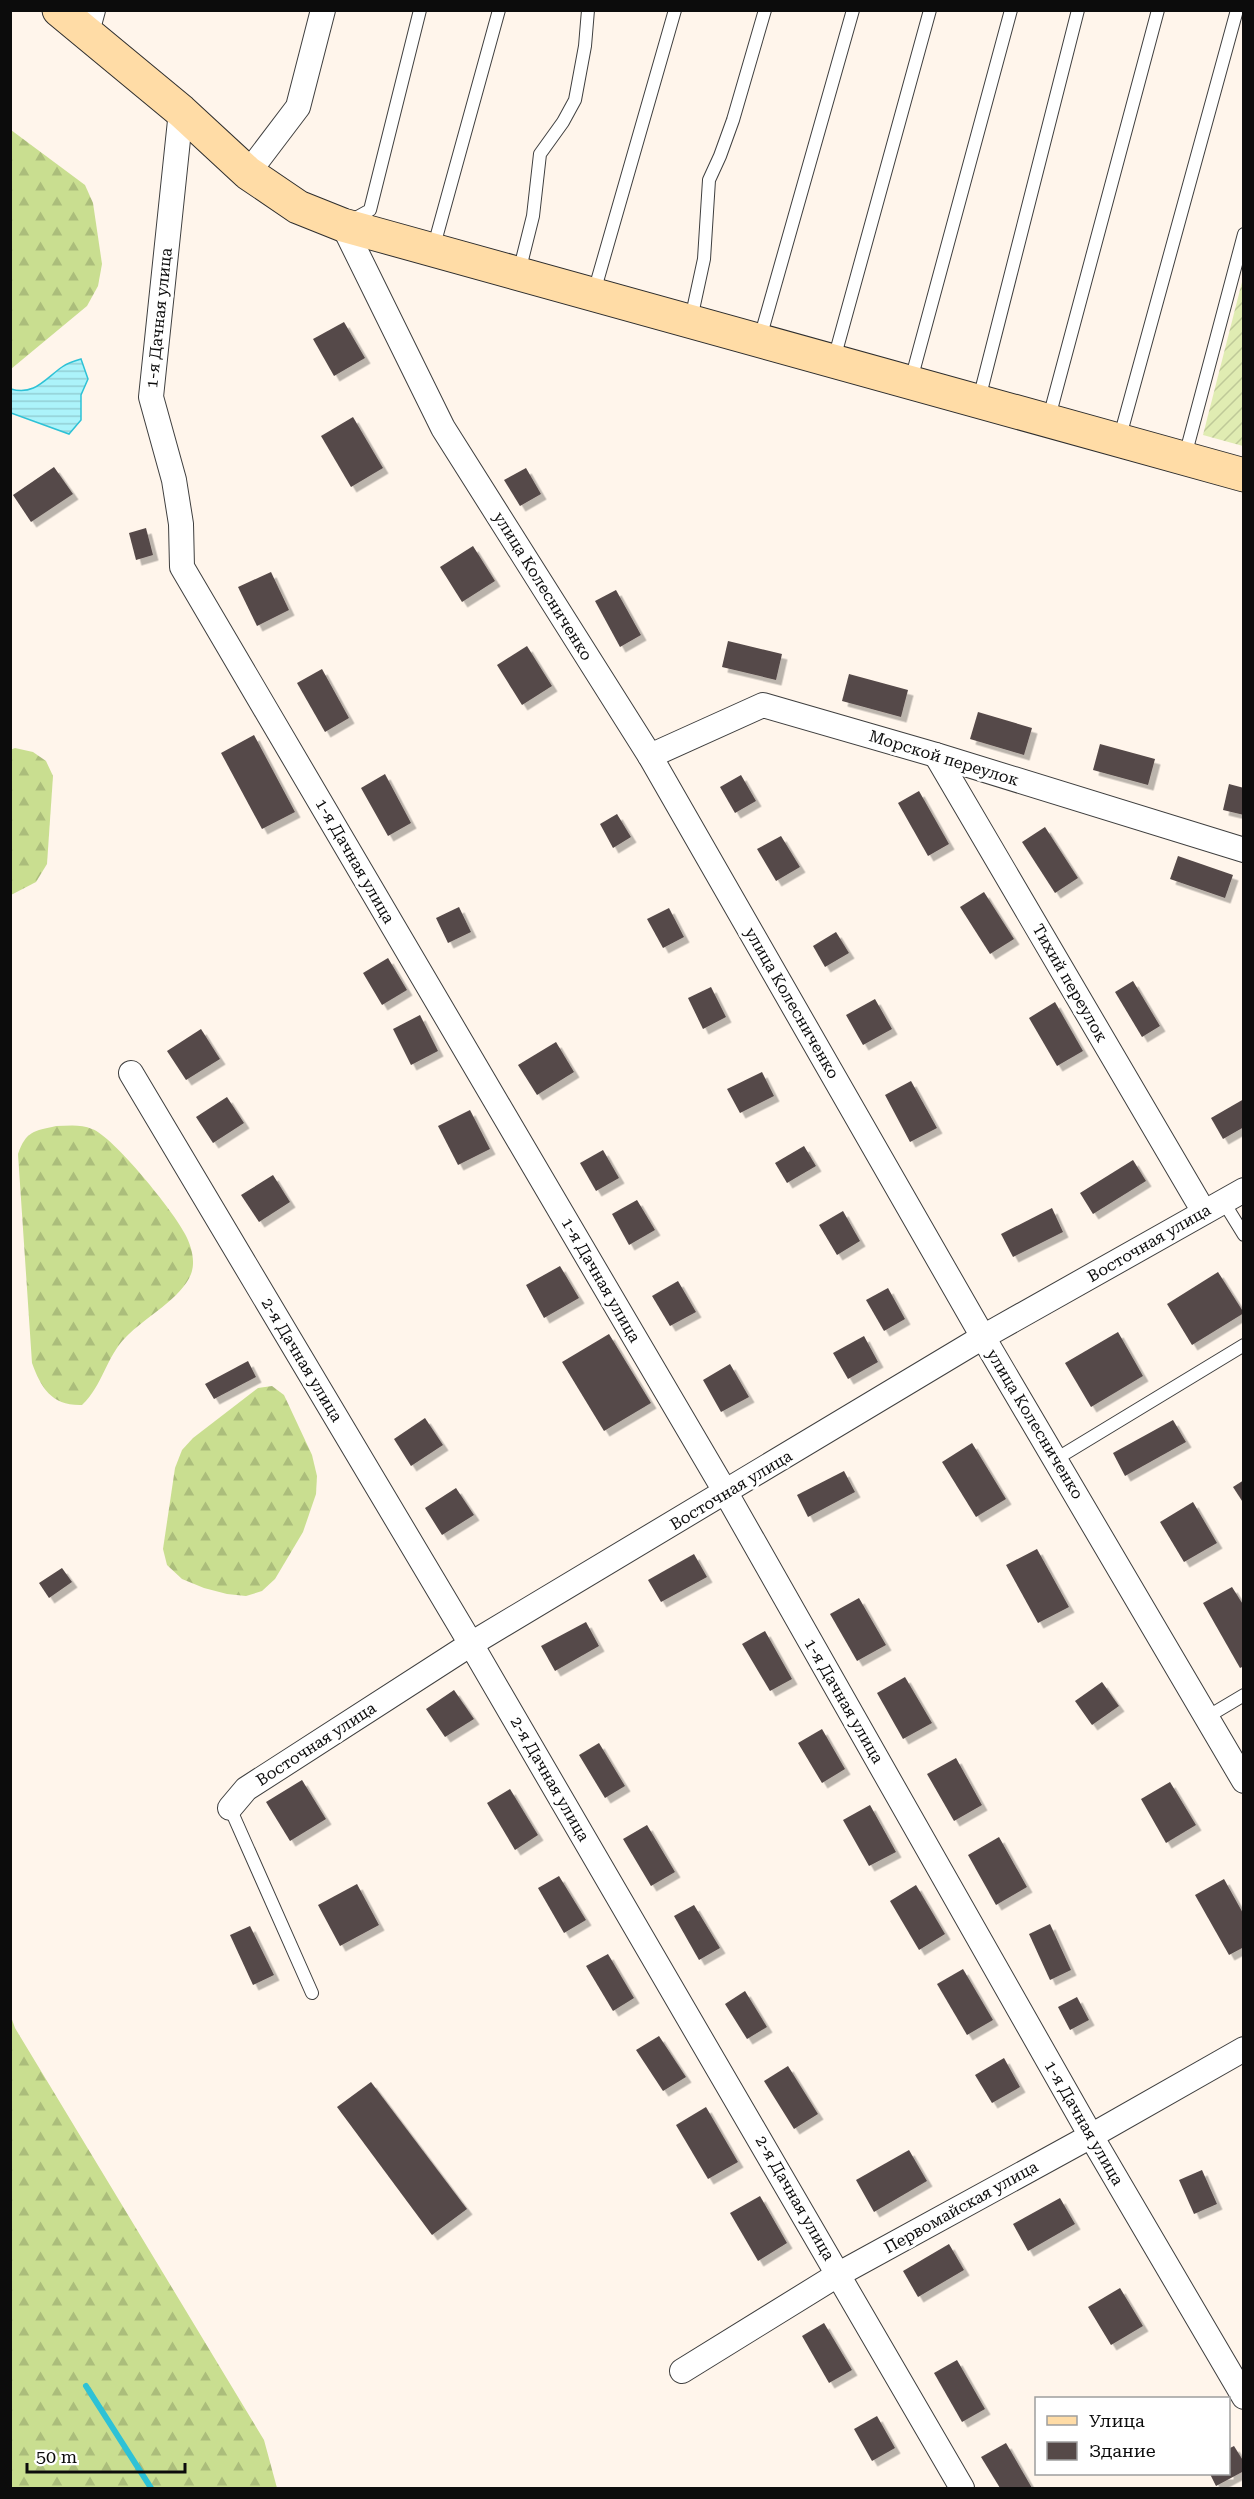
<svg xmlns="http://www.w3.org/2000/svg" width="1254" height="2499" font-family="'Roboto Serif',serif">
  <style>
    .forest { fill: url(#forest-firs) }
    .garden { fill: url(#garden-furrows) }
    .water { fill: url(#water-rules); stroke: #2ec2d6; stroke-width: 1.5 }
    .lines { fill: none; stroke-linecap: round; stroke-linejoin: round }
    .stream { stroke: #2ec2d6; stroke-width: 6 }
    .building { fill: #554948; filter: url(#shadow) }
    .lane-casing { stroke: #3f3f3f; stroke-width: 14 }
    .street-casing { stroke: #3f3f3f; stroke-width: 26 }
    .secondary-casing { stroke: #2e2e2e; stroke-width: 35 }
    .lane { stroke: #fff; stroke-width: 12 }
    .street { stroke: #fff; stroke-width: 24 }
    .secondary { stroke: #ffdca6; stroke-width: 33 }
    .labels { text-anchor: middle; dominant-baseline: central; stroke-width: 6; stroke-linejoin: round; paint-order: stroke }
    .street-label { font-size: 16px; fill: #0c0c0c; stroke: #fff }
  </style>
  <defs>
    <pattern id="forest-firs" width="22" height="20" patternUnits="userSpaceOnUse" patternTransform="scale(1.5)"><rect width="22" height="20" fill="#c9de90"/><path d="M5 1l3.5 6h-7zM16 11l3.5 6h-7z" fill="#abbd7b"/></pattern>
    <pattern id="garden-furrows" width="10" height="10" patternUnits="userSpaceOnUse" patternTransform="scale(1.5)"><rect width="10" height="10" fill="#e0ecb2"/><path d="M-1 1l2-2M0 10L10 0M9 11l2-2" fill="none" stroke="#bfc998"/></pattern>
    <pattern id="water-rules" width="6" height="5" patternUnits="userSpaceOnUse" patternTransform="scale(1.5)"><rect width="6" height="5" fill="#acf3fa"/><path d="M0 2.5h6" fill="none" stroke="#93cfd5"/></pattern>
    <filter id="shadow"><feDropShadow dx="5.5" dy="5.5" stdDeviation="0" flood-color="#0004"/></filter>
  </defs>
  <rect width="100%" height="100%" fill="#fff5eb"/>
  <!-- forest -->
  <g class="forest">
    <polygon points="11,130 85,185 93,203 102,264 98,286 87,306 11,369"/>
    <polygon points="15,748 33,752 46,761 53,776 47,864 36,882 11,895 10,750"/>
    <path d="M56 1126C68 1126 81 1124 92 1129 113 1136 175 1213 185 1234 191 1245 196 1261 191 1274 182 1298 144 1318 126 1337 106 1357 103 1385 82 1405 52 1406 41 1388 32 1363L18 1154C26 1131 34 1131 56 1126Z"/>
    <polygon points="272,1386 284,1395 312,1455 317,1476 316,1494 303,1532 275,1579 262,1591 246,1596 227,1594 204,1588 182,1579 167,1565 163,1549 175,1468 182,1450 193,1438 258,1388"/>
    <polygon points="10,2014 15,2028 264,2440 277,2488 13,2488 11,2486"/>
  </g>
  <!-- garden -->
  <polygon class="garden" points="1243,278 1243,446 1203,435"/>
  <!-- water -->
  <path class="water" d="M81 359 88 379 81 395V420L69 434 11 413V389C34 396 45 379 62 367 67 363 74 361 81 359Z"/>
  <g class="lines">
    <!-- stream -->
    <polyline class="stream" points="86,2386 151,2488"/>
  </g>
  <!-- building -->
  <g class="building">
    <polygon points="344,322 365,358 334,376 313,339"/>
    <polygon points="353,417 383,468 351,487 321,436"/>
    <polygon points="54,467 73,494 31,522 13,495"/>
    <polygon points="526,468 541,494 520,506 504,480"/>
    <polygon points="146,528 153,555 136,560 129,533"/>
    <polygon points="473,546 495,581 462,602 440,567"/>
    <polygon points="271,572 289,610 257,626 238,587"/>
    <polygon points="616,590 641,635 620,647 595,601"/>
    <polygon points="728,641 782,654 776,680 722,667"/>
    <polygon points="527,646 552,686 522,705 497,665"/>
    <polygon points="322,669 349,718 325,732 297,683"/>
    <polygon points="849,674 908,690 901,717 842,701"/>
    <polygon points="978,712 1032,728 1024,755 970,739"/>
    <polygon points="254,735 295,812 262,829 221,753"/>
    <polygon points="1100,744 1155,759 1148,785 1093,770"/>
    <polygon points="385,774 411,823 388,836 361,788"/>
    <polygon points="741,775 756,801 735,813 720,787"/>
    <polygon points="1229,784 1244,788 1244,815 1223,810"/>
    <polygon points="919,791 949,844 928,856 898,803"/>
    <polygon points="617,814 631,837 613,848 600,824"/>
    <polygon points="1045,827 1078,878 1055,893 1022,842"/>
    <polygon points="781,836 800,867 776,881 757,849"/>
    <polygon points="1178,856 1233,875 1225,898 1170,879"/>
    <polygon points="984,892 1014,939 990,954 960,907"/>
    <polygon points="459,907 471,932 448,943 436,918"/>
    <polygon points="669,908 684,937 663,948 647,919"/>
    <polygon points="836,932 849,953 825,967 813,946"/>
    <polygon points="388,958 407,990 382,1005 363,973"/>
    <polygon points="1133,981 1160,1026 1142,1037 1115,992"/>
    <polygon points="711,987 726,1017 703,1029 688,998"/>
    <polygon points="875,999 892,1029 863,1045 846,1015"/>
    <polygon points="1055,1002 1083,1051 1057,1066 1029,1018"/>
    <polygon points="420,1015 438,1051 411,1065 393,1029"/>
    <polygon points="201,1029 220,1059 186,1080 167,1051"/>
    <polygon points="556,1042 574,1072 537,1095 518,1065"/>
    <polygon points="762,1072 774,1096 740,1113 727,1089"/>
    <polygon points="911,1081 937,1128 910,1142 885,1095"/>
    <polygon points="227,1097 244,1123 213,1143 196,1117"/>
    <polygon points="1244,1099 1244,1127 1223,1139 1211,1118"/>
    <polygon points="470,1110 490,1149 458,1165 438,1126"/>
    <polygon points="804,1146 816,1166 787,1183 775,1163"/>
    <polygon points="603,1150 619,1178 596,1191 580,1163"/>
    <polygon points="1133,1160 1146,1181 1093,1214 1080,1193"/>
    <polygon points="273,1175 290,1202 259,1222 241,1195"/>
    <polygon points="637,1200 655,1230 629,1245 612,1214"/>
    <polygon points="1052,1208 1063,1232 1013,1257 1001,1234"/>
    <polygon points="843,1211 860,1241 837,1255 819,1225"/>
    <polygon points="560,1266 579,1298 544,1318 526,1285"/>
    <polygon points="1218,1272 1244,1313 1192,1345 1167,1304"/>
    <polygon points="678,1281 696,1312 670,1326 652,1296"/>
    <polygon points="888,1288 905,1319 884,1331 866,1300"/>
    <polygon points="1118,1332 1143,1376 1091,1407 1065,1363"/>
    <polygon points="609,1334 651,1403 604,1431 562,1362"/>
    <polygon points="864,1336 878,1362 848,1379 833,1353"/>
    <polygon points="248,1361 256,1377 214,1399 205,1384"/>
    <polygon points="730,1364 749,1397 721,1412 703,1380"/>
    <polygon points="425,1418 443,1445 411,1466 394,1439"/>
    <polygon points="1173,1420 1186,1442 1125,1476 1113,1453"/>
    <polygon points="972,1443 1006,1499 976,1517 942,1462"/>
    <polygon points="844,1471 855,1492 808,1517 797,1495"/>
    <polygon points="1244,1480 1244,1504 1233,1487"/>
    <polygon points="456,1488 474,1515 442,1535 425,1508"/>
    <polygon points="1193,1502 1217,1543 1184,1562 1160,1522"/>
    <polygon points="1037,1549 1069,1607 1038,1623 1006,1565"/>
    <polygon points="694,1554 707,1577 661,1602 648,1580"/>
    <polygon points="62,1568 72,1582 49,1598 39,1583"/>
    <polygon points="1232,1587 1244,1606 1244,1666 1240,1668 1203,1603"/>
    <polygon points="859,1598 886,1645 857,1661 830,1614"/>
    <polygon points="586,1622 599,1646 555,1671 541,1646"/>
    <polygon points="765,1631 792,1679 770,1691 742,1644"/>
    <polygon points="905,1677 932,1723 903,1739 877,1693"/>
    <polygon points="1102,1682 1119,1706 1092,1725 1075,1701"/>
    <polygon points="454,1690 474,1719 445,1737 426,1709"/>
    <polygon points="822,1729 845,1769 822,1783 798,1743"/>
    <polygon points="599,1743 625,1786 605,1798 579,1755"/>
    <polygon points="956,1758 982,1805 954,1821 927,1774"/>
    <polygon points="302,1780 326,1819 290,1841 266,1802"/>
    <polygon points="1170,1782 1196,1825 1166,1843 1141,1799"/>
    <polygon points="510,1789 538,1835 515,1850 487,1803"/>
    <polygon points="870,1805 896,1852 869,1866 843,1820"/>
    <polygon points="647,1825 675,1872 651,1886 623,1839"/>
    <polygon points="999,1837 1027,1887 996,1905 968,1855"/>
    <polygon points="559,1876 586,1920 564,1933 538,1888"/>
    <polygon points="1224,1879 1244,1915 1244,1947 1229,1955 1195,1895"/>
    <polygon points="357,1884 379,1925 340,1946 318,1905"/>
    <polygon points="916,1885 945,1934 919,1950 890,1901"/>
    <polygon points="694,1905 720,1948 699,1960 674,1916"/>
    <polygon points="1050,1924 1071,1970 1050,1980 1029,1934"/>
    <polygon points="250,1926 274,1975 253,1985 230,1935"/>
    <polygon points="608,1954 634,1998 613,2011 586,1966"/>
    <polygon points="963,1969 993,2020 967,2035 937,1984"/>
    <polygon points="745,1991 767,2027 747,2039 725,2004"/>
    <polygon points="1077,1997 1089,2020 1070,2030 1058,2007"/>
    <polygon points="659,2036 686,2077 663,2091 636,2050"/>
    <polygon points="1004,2058 1020,2087 992,2103 975,2075"/>
    <polygon points="788,2066 818,2114 794,2129 764,2081"/>
    <polygon points="371,2082 467,2209 432,2235 337,2107"/>
    <polygon points="706,2107 738,2162 708,2179 676,2125"/>
    <polygon points="909,2150 927,2181 874,2212 856,2180"/>
    <polygon points="1202,2170 1217,2204 1194,2214 1179,2180"/>
    <polygon points="760,2196 787,2243 758,2261 730,2213"/>
    <polygon points="1060,2198 1075,2224 1028,2251 1013,2224"/>
    <polygon points="949,2244 964,2270 918,2297 903,2271"/>
    <polygon points="1120,2288 1143,2326 1111,2345 1088,2307"/>
    <polygon points="824,2323 852,2370 829,2383 802,2336"/>
    <polygon points="957,2360 985,2409 962,2422 934,2373"/>
    <polygon points="877,2416 895,2448 872,2461 854,2429"/>
    <polygon points="1006,2443 1032,2488 1000,2488 981,2457"/>
    <polygon points="1234,2446 1244,2462 1244,2471 1216,2486 1210,2474 1228,2474 1228,2449"/>
  </g>
  <g class="lines">
    <!-- lane casing -->
    <g class="lane-casing">
      <g id="lane">
        <polyline points="352,220 370,210 420,10"/>
        <polyline points="433,249 499,10"/>
        <polyline points="519,272 533,216 540,154 563,122 575,100 585,46 588,10"/>
        <polyline points="594,292 675,10"/>
        <polyline points="691,319 704,259 709,180 720,156 733,120 765,10"/>
        <polyline points="760,338 853,10"/>
        <polyline points="834,359 930,10"/>
        <polyline points="911,380 1011,10"/>
        <polyline points="979,399 1078,10"/>
        <polyline points="1048,421 1158,10"/>
        <polyline points="1119,440 1237,10"/>
        <polyline points="1185,456 1244,234"/>
        <polyline points="1223,1201 1244,1235"/>
        <polyline points="1056,1459 1244,1345"/>
        <polyline points="1207,1717 1244,1695"/>
        <polyline points="230,1808 312,1993"/>
      </g>
    </g>
    <!-- street casing -->
    <g class="street-casing">
      <g id="street">
        <polyline points="87,32 93,10"/>
        <polyline points="181,111 151,397 174,480 181,524 182,567 726,1493 1091,2136 1244,2397"/>
        <polyline points="248,173 298,107 323,10"/>
        <polyline points="343,225 443,428 650,756 983,1337 1244,1781"/>
        <polyline points="936,755 1204,1212"/>
        <polyline points="650,756 763,705 936,755 1244,850"/>
        <polyline points="131,1073 471,1644 962,2488"/>
        <polyline points="230,1808 246,1789 471,1644 983,1337 1244,1190"/>
        <polyline points="682,2371 839,2274 1091,2136 1244,2049"/>
      </g>
    </g>
    <!-- secondary casing -->
    <g class="secondary-casing">
      <polyline id="secondary" points="59,10 181,111 248,173 298,207 343,225 1244,475"/>
    </g>
    <!-- lane -->
    <use href="#lane" class="lane"/>
    <!-- street -->
    <use href="#street" class="street"/>
    <!-- secondary -->
    <use href="#secondary" class="secondary"/>
  </g>
  <g class="labels">
    <!-- street labels -->
    <g class="street-label">
      <text transform="translate(159 318) rotate(-84)">1-я Дачная улица</text>
      <text transform="translate(543 586) rotate(58)">улица Колесниченко</text>
      <text transform="translate(944 758) rotate(17)">Морской переулок</text>
      <text transform="translate(355 861) rotate(60)">1-я Дачная улица</text>
      <text transform="translate(1070 983) rotate(60)">Тихий переулок</text>
      <text transform="translate(792 1003) rotate(60)">улица Колесниченко</text>
      <text transform="translate(1149 1243) rotate(-30)">Восточная улица</text>
      <text transform="translate(601 1280) rotate(60)">1-я Дачная улица</text>
      <text transform="translate(302 1360) rotate(59)">2-я Дачная улица</text>
      <text transform="translate(1035 1424) rotate(59)">улица Колесниченко</text>
      <text transform="translate(731 1490) rotate(-31)">Восточная улица</text>
      <text transform="translate(844 1701) rotate(60)">1-я Дачная улица</text>
      <text transform="translate(316 1744) rotate(-33)">Восточная улица</text>
      <text transform="translate(550 1779) rotate(60)">2-я Дачная улица</text>
      <text transform="translate(1084 2123) rotate(60)">1-я Дачная улица</text>
      <text transform="translate(795 2198) rotate(60)">2-я Дачная улица</text>
      <text transform="translate(961 2207) rotate(-29)">Первомайская улица</text>
    </g>
  </g>
  <!-- border -->
  <rect width="1254" height="2499" fill="none" stroke="#0c0c0c" stroke-width="24"/>
  <!-- legend -->
  <rect x="1035" y="2397" width="195" height="78" fill="#ffffff" stroke="#9e9e9e" stroke-width="1.5"/>
  <rect x="1047" y="2416" width="30" height="9" fill="#ffdca6" stroke="#9e9e9e" stroke-width="1.5"/>
  <text x="1089" y="2427" font-size="18" fill="#0c0c0c">Улица</text>
  <rect x="1047" y="2442" width="30" height="18" fill="#554948" stroke="#9e9e9e" stroke-width="1.5"/>
  <text x="1089" y="2457" font-size="18" fill="#0c0c0c">Здание</text>
  <!-- scale -->
  <path d="M27 2463v9h158v-9" fill="none" stroke="#0c0c0c" stroke-width="3"/>
  <text x="36" y="2463" font-size="18" fill="#0c0c0c" stroke="#ffffff" stroke-width="4.5" paint-order="stroke">50 m</text>
</svg>
